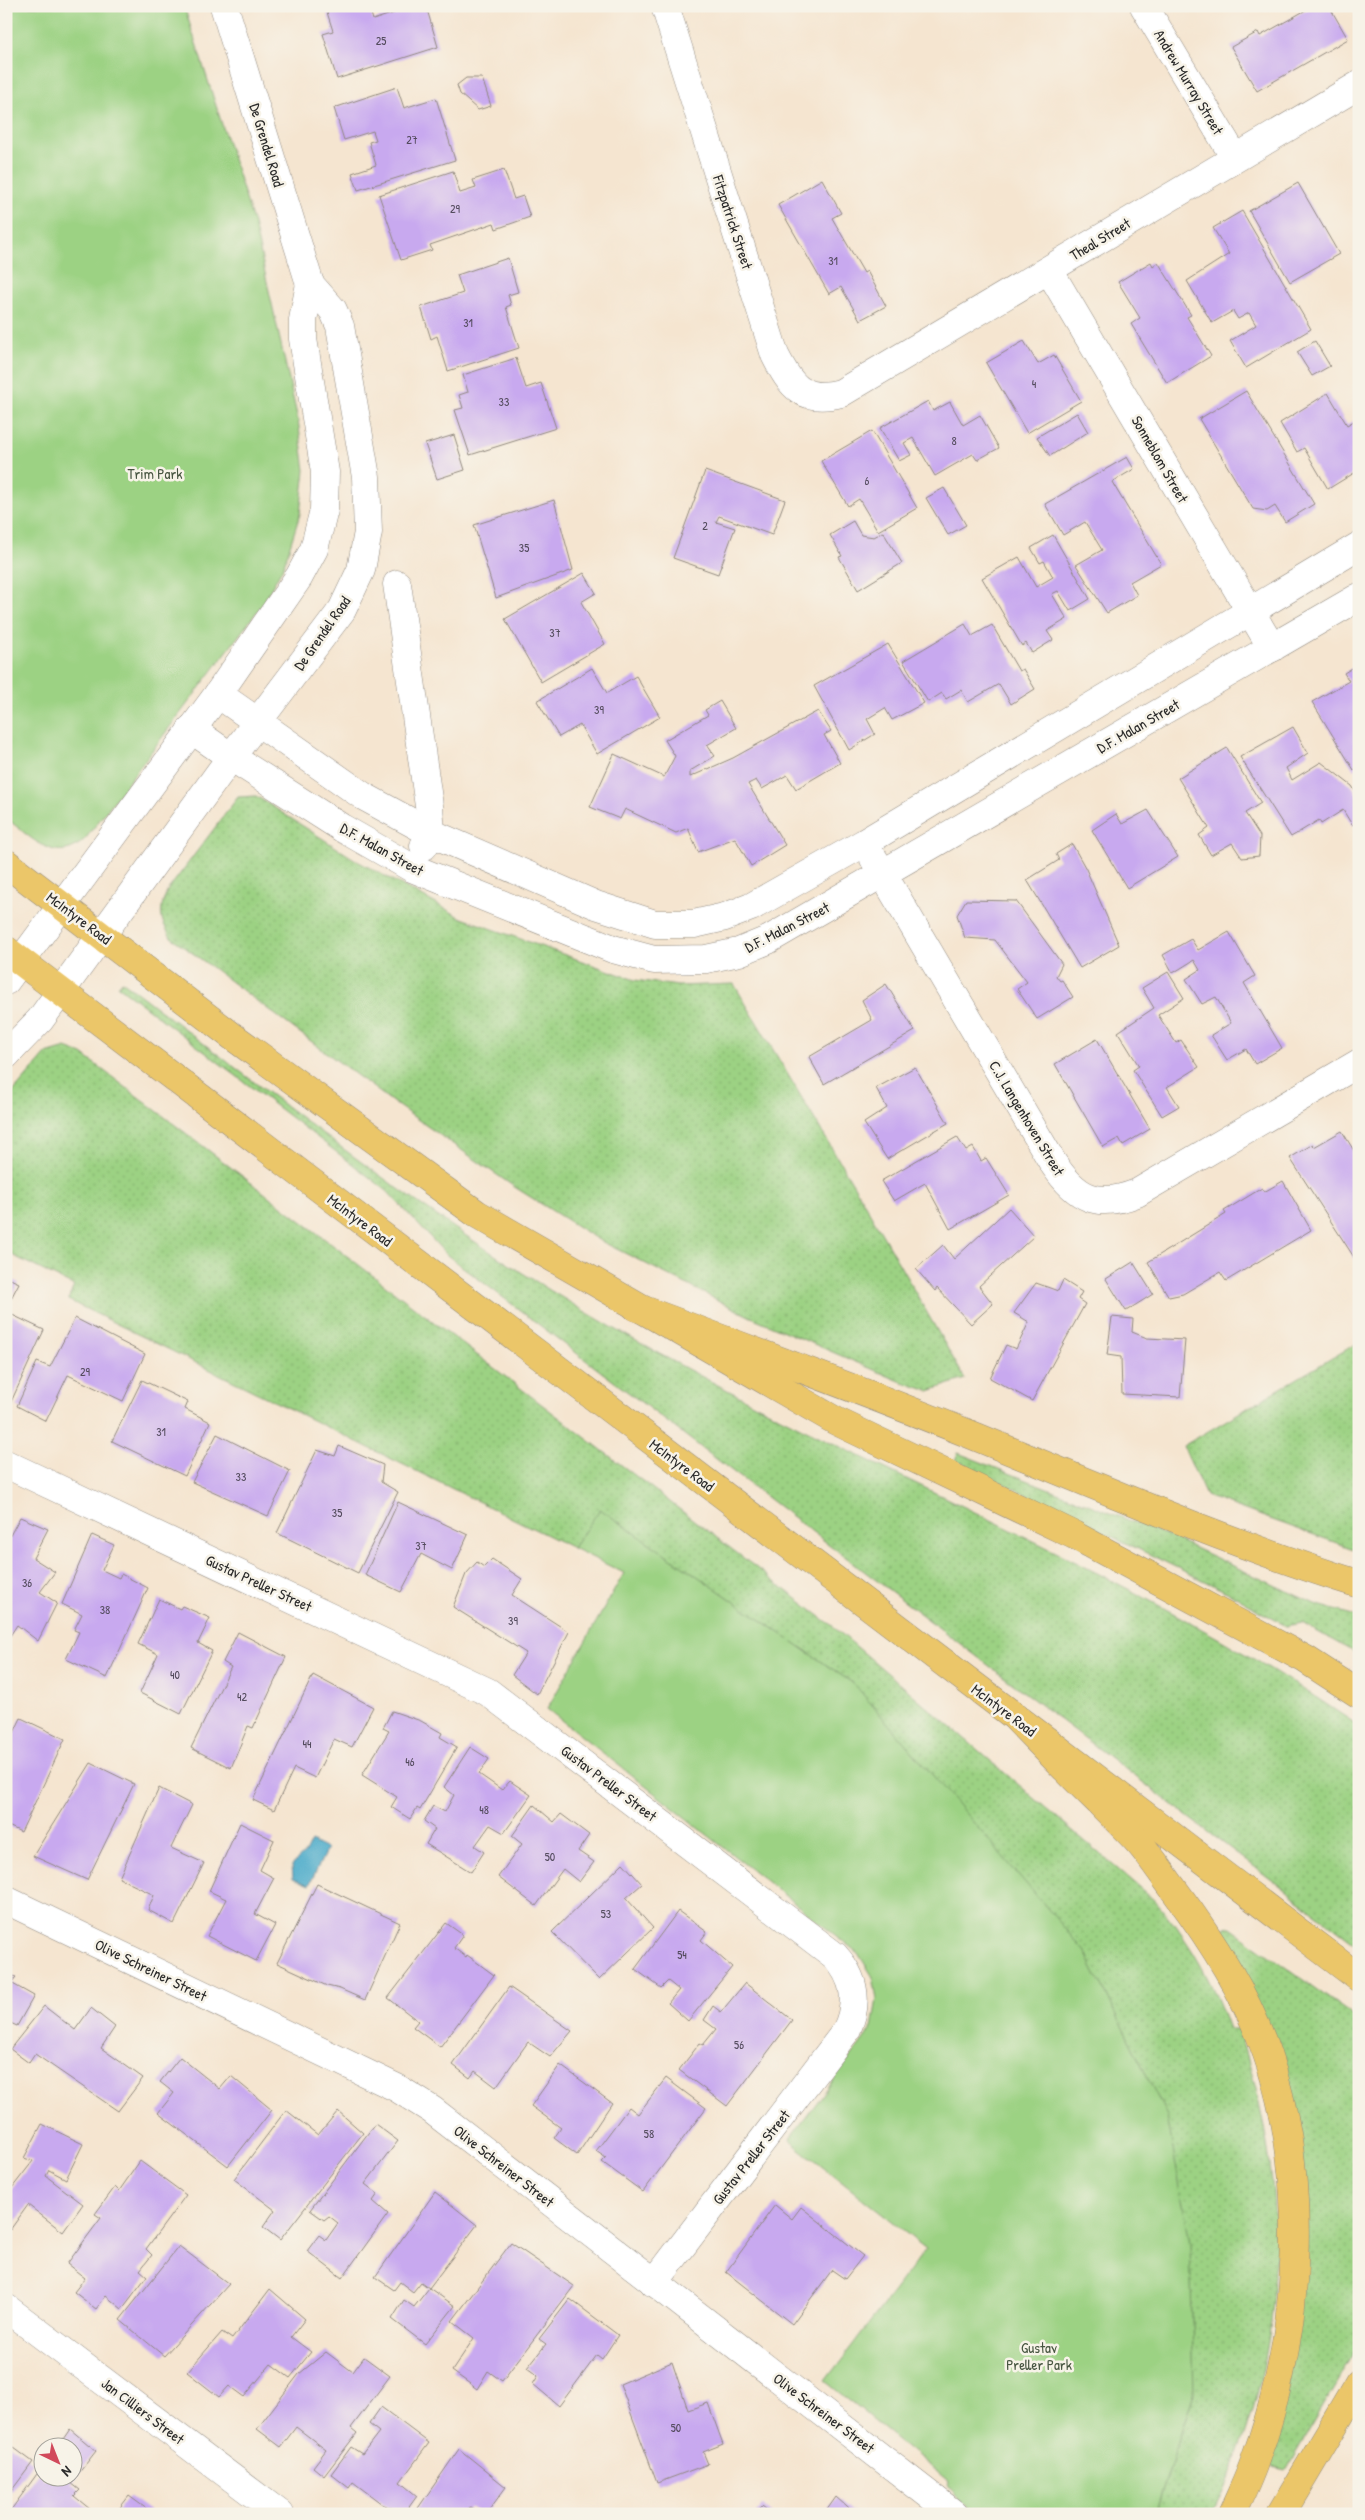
<svg xmlns="http://www.w3.org/2000/svg" width="1365" height="2520" font-family="'Patrick Hand',sans-serif">
  <style>
    .grass { fill: url(#grass-dots); stroke: #647e57 }
    .park { fill: #9cd283; stroke: #647e57 }
    .water { fill: #4babca; stroke: #3b6b7a }
    .building { fill: #c8a9ef }
    .lines { fill: none; stroke-linecap: round; stroke-linejoin: round }
    .street-casing { stroke: #90887e; stroke-width: 29 }
    .primary-casing { stroke: #90887e; stroke-width: 29 }
    .highway-casing { stroke: #90887e; stroke-width: 29 }
    .street { stroke: #fff; stroke-width: 28 }
    .primary { stroke: #ebc669; stroke-width: 28 }
    .highway { stroke: #ebc669; stroke-width: 28 }
    .labels { text-anchor: middle; dominant-baseline: central; stroke-width: 5; stroke-linejoin: round; paint-order: stroke }
    .number-label { font-size: 12px; fill: #524a5c }
    .street-label { font-size: 15px; fill: #2b2b2b; stroke: #f7f3e8 }
    .park-label { font-size: 15px; fill: #475541; stroke: #f7f3e8 }
  </style>
  <defs>
    <pattern id="grass-dots" width="8" height="8" patternUnits="userSpaceOnUse" patternTransform="scale(1.25)"><rect width="8" height="8" fill="#9cd283"/><path d="M2 2h.1M6 6h.1" fill="none" stroke="#87b471" stroke-width="1.8" stroke-linecap="round"/></pattern>
  </defs>
  <rect width="100%" height="100%" fill="#f7f3e8"/>
  <filter id="ink" filterUnits="userSpaceOnUse"><feTurbulence type="fractalNoise" baseFrequency=".02" numOctaves="2"/><feDisplacementMap in="SourceGraphic" scale="10" xChannelSelector="R" yChannelSelector="G"/><feConvolveMatrix kernelMatrix="1 2 1 2 8 2 1 2 1" color-interpolation-filters="sRGB"/></filter>
  <filter id="wash" filterUnits="userSpaceOnUse"><feTurbulence type="fractalNoise" baseFrequency=".0096" numOctaves="4" result="noise"/><feDisplacementMap in="SourceGraphic" scale="20" xChannelSelector="R" yChannelSelector="G"/><feGaussianBlur stdDeviation="1.12" result="paint"/><feColorMatrix in="noise" values="0 0 0 0 0 0 0 0 0 0 0 0 0 0 0 0 0 1.4 0 .05"/><feComposite in="paint" operator="in"/></filter>
  <g filter="url(#wash)">
    <rect width="100%" height="100%" fill="#f5e5d0"/>
    <!-- grass -->
    <g class="grass">
      <path d="M256 796 359 862 462 918 635 980 678 986 734 984 859 1194 965 1379 929 1391 902 1382 749 1316 597 1239 513 1186 394 1103 171 937C159 918 159 912 167 891L238 797Z"/>
      <path d="M122 981C282 1103 440 1229 615 1329 859 1469 1126 1566 1359 1726V1946L447 1255 387 1191 364 1173 118 986Z"/>
      <path d="M66 1048 82 1054 830 1624 1154 1900C1189 1939 1212 1980 1229 2029H1239C1292 2194 1291 2356 1212 2514H1155L1194 2393 854 1684 600 1510 573 1548 68 1300 74 1286 6 1252V1100L46 1054Z"/>
      <polygon points="1359,1342 1359,1551 1206,1496 1183,1446"/>
      <polygon points="958,1453 1169,1536 1315,1604 1359,1617 1359,1655 1302,1623 1286,1626 1229,1593 955,1460"/>
      <polygon points="1228,1926 1359,2020 1359,2345 1286,2470 1263,2465 1307,2219 1218,1933"/>
    </g>
    <!-- park -->
    <g class="park">
      <path d="M6 6H184L254 224 298 420 305 470 300 514 284 565 262 605 86 838C57 868 31 837 6 818Z"/>
      <polygon points="600,1509 854,1684 1085,1952 1167,2116 1190,2243 1194,2393 1155,2514 974,2514 949,2487 947,2480 825,2381 926,2249 789,2140 872,2028 877,1999 873,1977 858,1953 547,1709 624,1573 573,1548"/>
    </g>
    <!-- water -->
    <polygon class="water" points="311,1841 327,1849 309,1885 293,1878 292,1865 305,1853"/>
    <g id="blocks">
      <!-- building -->
      <g class="building">
        <polygon points="325,6 369,6 373,20 415,6 426,6 438,47 337,79 323,34 333,31"/>
        <polygon points="1313,6 1329,6 1348,39 1257,91 1231,47 1258,32 1260,36"/>
        <polygon points="466,78 482,78 491,106 478,110 460,94 457,85"/>
        <polygon points="397,87 404,108 436,98 455,160 358,190 352,173 376,165 369,142 376,140 373,131 344,140 334,108"/>
        <polygon points="504,170 514,199 523,196 530,217 496,229 494,223 430,245 432,250 401,260 379,195 453,171 460,193 476,188 473,180"/>
        <polygon points="822,179 841,213 832,218 864,273 867,271 886,306 860,320 841,287 829,294 778,205"/>
        <polygon points="1298,183 1339,254 1290,282 1249,211"/>
        <polygon points="1242,211 1311,329 1246,368 1230,341 1256,325 1249,313 1238,319 1233,311 1212,323 1187,281 1229,254 1213,228"/>
        <polygon points="508,258 518,292 508,295 511,305 506,307 519,348 448,371 437,336 431,339 421,307 463,293 457,275"/>
        <polygon points="1151,262 1153,266 1158,262 1191,315 1187,317 1211,356 1167,383 1131,324 1140,318 1118,282"/>
        <polygon points="1024,341 1038,364 1054,355 1081,401 1027,433 986,363"/>
        <polygon points="1315,341 1330,366 1312,376 1297,352"/>
        <polygon points="516,358 526,388 541,383 556,428 470,455 455,410 463,408 459,395 468,392 463,375"/>
        <polygon points="1246,391 1314,504 1285,522 1275,506 1267,511 1253,509 1199,419"/>
        <polygon points="1328,393 1347,425 1359,418 1359,470 1328,489 1304,448 1297,452 1280,423"/>
        <polygon points="928,401 933,411 950,402 963,425 980,415 999,448 977,460 973,454 935,476 913,438 904,443 911,455 899,461 880,428"/>
        <polygon points="1077,413 1088,432 1050,456 1037,437"/>
        <polygon points="872,431 917,508 878,531 859,499 848,506 821,461"/>
        <polygon points="454,435 465,470 437,479 425,444"/>
        <polygon points="1127,457 1134,469 1112,482 1161,564 1130,582 1137,595 1107,613 1076,565 1102,550 1085,522 1063,535 1045,504"/>
        <polygon points="705,471 785,500 772,535 719,516 716,522 735,528 718,574 673,558"/>
        <polygon points="944,488 966,525 948,535 926,498"/>
        <polygon points="554,500 573,570 496,598 474,525"/>
        <polygon points="853,521 861,535 874,537 883,532 902,563 858,590 839,557 842,556 830,535"/>
        <polygon points="1053,535 1090,599 1070,611 1058,591 1052,594 1067,619 1047,631 1053,640 1032,653 1026,643 1022,646 982,578 1019,557 1036,587 1053,577 1044,561 1040,563 1031,548"/>
        <polygon points="584,573 596,593 581,602 605,644 541,682 505,619"/>
        <polygon points="965,624 972,636 992,625 1019,671 1023,669 1035,689 1011,704 999,684 968,702 961,690 946,699 942,693 928,702 903,661"/>
        <polygon points="888,644 924,703 892,720 885,708 867,719 875,734 849,750 814,686"/>
        <polygon points="1359,664 1359,767 1354,770 1312,702 1349,681 1344,673"/>
        <polygon points="592,668 607,693 636,676 660,717 597,754 580,725 559,737 537,701"/>
        <polygon points="720,701 736,728 707,745 715,756 690,771 690,777 733,758 818,711 831,731 824,735 840,763 796,789 787,775 762,789 756,780 748,784 785,845 751,866 735,838 698,852 688,828 676,833 625,809 620,819 590,807 614,754 664,777 675,756 665,740 708,715 705,710"/>
        <polygon points="1293,727 1308,753 1286,768 1292,780 1321,762 1352,786 1359,797 1359,821 1352,825 1343,810 1321,824 1319,820 1291,837 1240,757"/>
        <polygon points="1227,748 1261,803 1245,813 1260,836 1259,856 1242,858 1232,843 1211,855 1199,835 1209,828 1178,778"/>
        <polygon points="1148,810 1178,857 1127,888 1092,830 1116,814 1122,824"/>
        <polygon points="1072,844 1086,869 1119,945 1080,968 1027,880 1059,860 1056,854"/>
        <polygon points="966,900 1016,901 1062,964 1056,976 1060,981 1062,980 1073,997 1037,1019 1017,989 1027,982 995,940 965,938 957,915"/>
        <polygon points="1229,932 1255,976 1244,983 1282,1048 1255,1064 1246,1049 1227,1060 1211,1035 1231,1023 1216,997 1202,1004 1186,979 1200,970 1194,960 1173,973 1163,955 1191,939 1198,950"/>
        <polygon points="1168,972 1184,998 1158,1015 1176,1043 1181,1040 1199,1067 1167,1087 1179,1106 1162,1116 1133,1070 1139,1066 1118,1032 1154,1008 1142,988"/>
        <polygon points="886,984 915,1031 824,1084 809,1057 872,1020 862,1000"/>
        <polygon points="1097,1039 1150,1129 1123,1145 1119,1138 1103,1147 1055,1064"/>
        <polygon points="915,1067 948,1123 887,1159 864,1123 887,1108 876,1088"/>
        <polygon points="1342,1131 1359,1159 1359,1192 1356,1194 1359,1197 1359,1265 1290,1158 1313,1144 1314,1147"/>
        <polygon points="957,1137 966,1151 973,1147 981,1161 986,1158 1009,1195 950,1229 925,1183 894,1201 881,1181"/>
        <polygon points="1283,1181 1311,1230 1226,1281 1220,1272 1183,1294 1169,1297 1148,1262 1226,1214 1224,1211 1262,1188 1264,1192"/>
        <polygon points="1009,1208 1034,1236 979,1286 993,1304 971,1324 937,1288 935,1291 916,1269 943,1245 954,1259"/>
        <polygon points="1133,1262 1153,1294 1126,1311 1106,1279"/>
        <polygon points="6,1277 19,1283 6,1308"/>
        <polygon points="1063,1280 1082,1292 1078,1299 1085,1304 1032,1401 990,1378 1006,1345 1016,1349 1029,1322 1014,1313 1036,1283 1058,1291"/>
        <polygon points="6,1312 44,1330 10,1404 6,1402"/>
        <polygon points="1112,1317 1133,1319 1132,1332 1147,1338 1185,1340 1180,1397 1122,1394 1121,1357 1107,1355"/>
        <polygon points="75,1318 145,1354 123,1401 68,1375 46,1421 17,1406 37,1362 50,1367"/>
        <polygon points="142,1380 188,1402 185,1409 210,1422 185,1476 112,1441"/>
        <polygon points="217,1434 290,1471 268,1516 192,1482"/>
        <polygon points="339,1446 383,1465 381,1482 398,1492 358,1573 277,1533 317,1450 335,1456"/>
        <polygon points="398,1502 468,1535 452,1570 421,1554 401,1592 365,1575"/>
        <polygon points="20,1517 48,1529 33,1558 55,1572 40,1592 57,1603 38,1641 17,1625 6,1642 6,1543"/>
        <polygon points="92,1535 114,1545 102,1570 119,1578 121,1574 148,1588 107,1678 66,1659 79,1632 74,1630 82,1614 62,1604"/>
        <polygon points="492,1559 522,1579 512,1595 569,1632 537,1694 512,1675 526,1653 453,1607 466,1574 477,1562 484,1567"/>
        <polygon points="159,1599 180,1609 182,1606 210,1618 198,1643 212,1651 181,1714 140,1693 158,1654 138,1644"/>
        <polygon points="238,1632 286,1657 253,1728 248,1726 231,1768 191,1748 231,1667 223,1662"/>
        <polygon points="313,1675 373,1707 352,1747 334,1739 315,1778 294,1768 274,1810 253,1800"/>
        <polygon points="392,1711 421,1721 442,1733 440,1737 457,1747 420,1810 417,1808 410,1819 391,1807 397,1797 362,1775 389,1731 383,1728"/>
        <polygon points="21,1718 65,1739 21,1832 6,1825 6,1749"/>
        <polygon points="470,1747 489,1759 479,1774 502,1790 510,1781 531,1795 504,1833 490,1825 475,1846 484,1852 471,1872 426,1844 435,1829 424,1821 433,1806 445,1812 454,1795 444,1787"/>
        <polygon points="91,1763 134,1784 87,1880 33,1856"/>
        <polygon points="159,1788 192,1805 171,1848 204,1863 174,1924 148,1910 154,1895 119,1878"/>
        <polygon points="534,1805 554,1822 561,1814 589,1835 578,1851 594,1862 579,1882 563,1869 536,1906 498,1877 522,1844 512,1836"/>
        <polygon points="240,1823 274,1840 260,1870 274,1878 255,1914 275,1925 256,1961 207,1936 226,1899 209,1891"/>
        <polygon points="623,1863 642,1884 626,1898 653,1928 599,1980 552,1932"/>
        <polygon points="317,1884 400,1923 365,2000 340,1989 327,1986 277,1963"/>
        <polygon points="678,1911 707,1932 701,1940 732,1967 688,2021 668,2003 679,1990 668,1981 661,1988 635,1969"/>
        <polygon points="446,1923 463,1935 454,1948 466,1957 467,1955 494,1975 440,2047 413,2027 418,2021 388,1998"/>
        <polygon points="6,1973 16,1977 11,1983 34,1996 17,2026 6,2021"/>
        <polygon points="745,1983 792,2020 727,2106 679,2070 700,2043 703,2045 716,2029 704,2020 713,2006 721,2012"/>
        <polygon points="509,1987 572,2031 550,2057 528,2042 496,2087 475,2071 470,2078 453,2065"/>
        <polygon points="44,2006 75,2030 91,2008 115,2027 101,2048 143,2078 118,2111 35,2054 29,2063 10,2049"/>
        <polygon points="180,2057 220,2089 231,2076 272,2110 228,2166 158,2113 174,2093 160,2082"/>
        <polygon points="560,2065 612,2103 577,2155 554,2138 561,2128 531,2106"/>
        <polygon points="666,2078 706,2108 643,2192 602,2162 606,2158 596,2151 629,2107 638,2114"/>
        <polygon points="286,2110 318,2135 338,2111 363,2133 280,2240 263,2227 275,2210 234,2179"/>
        <polygon points="42,2124 83,2144 66,2179 49,2170 46,2176 83,2204 63,2232 28,2205 10,2230 6,2227 6,2184 12,2188 33,2161 24,2158"/>
        <polygon points="375,2124 398,2141 365,2184 378,2194 373,2201 388,2214 342,2278 307,2251 319,2235 326,2240 338,2223 329,2216 324,2220 310,2210"/>
        <polygon points="140,2161 186,2195 146,2249 152,2255 140,2270 147,2276 122,2309 106,2296 96,2309 74,2292 85,2278 67,2264 101,2218 95,2214 115,2187 119,2191"/>
        <polygon points="435,2192 477,2225 429,2288 421,2282 413,2292 400,2282 394,2290 375,2277"/>
        <polygon points="775,2205 792,2219 801,2207 863,2256 845,2279 832,2270 792,2324 726,2272"/>
        <polygon points="511,2243 574,2286 502,2381 488,2371 477,2389 452,2371 474,2338 452,2321"/>
        <polygon points="179,2246 229,2284 164,2356 120,2320"/>
        <polygon points="429,2288 455,2306 425,2344 392,2319 404,2300 414,2307"/>
        <polygon points="270,2289 305,2319 291,2337 311,2352 290,2378 271,2364 244,2397 229,2386 219,2397 187,2372 222,2332 232,2339"/>
        <polygon points="570,2299 618,2335 602,2359 597,2355 559,2406 533,2384 538,2376 527,2368 546,2344 539,2339"/>
        <polygon points="326,2352 353,2372 364,2357 390,2376 351,2428 357,2433 324,2476 313,2467 326,2450 296,2427 281,2447 257,2429 299,2374"/>
        <polygon points="672,2362 688,2410 708,2403 723,2444 703,2452 708,2464 657,2483 620,2384"/>
        <polygon points="381,2407 429,2443 400,2482 417,2496 404,2514 382,2504 353,2482 349,2488 331,2474 351,2447 362,2454 379,2432 369,2424"/>
        <polygon points="70,2429 96,2451 71,2483 80,2490 74,2496 96,2514 8,2514 42,2467 42,2478 72,2478 72,2448 57,2448"/>
        <polygon points="6,2442 33,2462 6,2498"/>
        <polygon points="459,2449 506,2487 486,2514 481,2514 470,2507 465,2514 414,2514"/>
        <polygon points="129,2496 151,2512 150,2514 115,2514"/>
        <polygon points="836,2497 855,2514 824,2514"/>
        <polygon points="762,2506 772,2514 756,2514"/>
      </g>
    </g>
  </g>
  <g filter="url(#ink)">
    <use href="#blocks" fill-opacity="0" stroke="#90887e" stroke-width="1"/>
    <g class="lines">
      <!-- street casing -->
      <g class="street-casing">
        <g id="street">
          <path d="M665 6 775 355C791 387 803 403 841 393L1359 85"/>
          <polyline points="1144,6 1235,158"/>
          <polyline points="1049,270 1272,648"/>
          <polyline points="397,584 429,806 431,833 424,846"/>
          <polyline points="218,694 363,796 431,833 596,905 655,924 694,924 725,917 751,907 864,843 1359,546"/>
          <polyline points="191,729 231,757 342,828 412,868 613,949 654,960 706,959 739,952 768,940 1359,597"/>
          <path d="M874 859 1053 1163C1076 1198 1097 1209 1137 1193L1359 1063"/>
          <polyline points="6,981 218,694 299,577 314,549 324,510 325,472 303,339 303,320 310,284"/>
          <polyline points="6,1055 40,1020 231,757 342,610 361,570 368,532 366,477 340,326 333,310 310,284 224,6"/>
          <path d="M6 1464 488 1692 835 1956C856 1979 859 2003 846 2031L654 2283"/>
          <polyline points="6,1900 397,2088 432,2110 954,2514"/>
          <polyline points="6,2308 280,2514"/>
        </g>
      </g>
      <!-- primary casing -->
      <g class="primary-casing">
        <g id="primary">
          <polyline points="6,863 232,1036 477,1214 836,1421 1074,1535 1305,1659 1359,1694"/>
          <polyline points="6,950 1359,1978"/>
        </g>
      </g>
      <!-- highway casing -->
      <g class="highway-casing">
        <g id="highway">
          <path d="M636 1307C747 1348 858 1389 967 1433 1096 1486 1225 1542 1359 1584"/>
          <path d="M1017 1719C1044 1747 1071 1775 1099 1802 1112 1816 1127 1829 1140 1844 1152 1858 1163 1875 1175 1891 1213 1942 1246 1994 1267 2054 1310 2179 1301 2337 1255 2460 1249 2478 1240 2496 1232 2514"/>
          <polyline points="1281,2514 1359,2383"/>
        </g>
      </g>
      <!-- street -->
      <use href="#street" class="street"/>
      <!-- primary -->
      <use href="#primary" class="primary"/>
      <!-- highway -->
      <use href="#highway" class="highway"/>
    </g>
  </g>
  <g class="labels">
    <!-- number labels -->
    <g class="number-label">
      <text x="381" y="40">25</text>
      <text x="412" y="139">27</text>
      <text x="455" y="208">29</text>
      <text x="833" y="260">31</text>
      <text x="468" y="322">31</text>
      <text x="1034" y="383">4</text>
      <text x="504" y="401">33</text>
      <text x="954" y="440">8</text>
      <text x="867" y="480">6</text>
      <text x="705" y="525">2</text>
      <text x="524" y="547">35</text>
      <text x="555" y="632">37</text>
      <text x="599" y="709">39</text>
      <text x="85" y="1371">29</text>
      <text x="161" y="1431">31</text>
      <text x="241" y="1476">33</text>
      <text x="337" y="1512">35</text>
      <text x="421" y="1545">37</text>
      <text x="27" y="1582">36</text>
      <text x="105" y="1609">38</text>
      <text x="513" y="1620">39</text>
      <text x="175" y="1674">40</text>
      <text x="242" y="1696">42</text>
      <text x="307" y="1743">44</text>
      <text x="410" y="1761">46</text>
      <text x="484" y="1809">48</text>
      <text x="550" y="1856">50</text>
      <text x="606" y="1913">53</text>
      <text x="682" y="1954">54</text>
      <text x="739" y="2044">56</text>
      <text x="649" y="2133">58</text>
      <text x="676" y="2427">50</text>
    </g>
    <!-- street labels -->
    <g class="street-label">
      <text transform="translate(1189 82) rotate(59)">Andrew Murray Street</text>
      <text transform="translate(267 145) rotate(73)">De Grendel Road</text>
      <text transform="translate(733 222) rotate(72)">Fitzpatrick Street</text>
      <text transform="translate(1100 239) rotate(-31)">Theal Street</text>
      <text transform="translate(1160 459) rotate(60)">Sonneblom Street</text>
      <text transform="translate(322 633) rotate(-55)">De Grendel Road</text>
      <text transform="translate(1138 726) rotate(-30)">D.F. Malan Street</text>
      <text transform="translate(382 849) rotate(29)">D.F. Malan Street</text>
      <text transform="translate(79 918) rotate(37)">McIntyre Road</text>
      <text transform="translate(787 927) rotate(-27)">D.F. Malan Street</text>
      <text transform="translate(1027 1118) rotate(59)">C.J. Langenhoven Street</text>
      <text transform="translate(360 1220) rotate(37)">McIntyre Road</text>
      <text transform="translate(682 1465) rotate(37)">McIntyre Road</text>
      <text transform="translate(259 1583) rotate(25)">Gustav Preller Street</text>
      <text transform="translate(1004 1710) rotate(37)">McIntyre Road</text>
      <text transform="translate(609 1783) rotate(37)">Gustav Preller Street</text>
      <text transform="translate(151 1970) rotate(26)">Olive Schreiner Street</text>
      <text transform="translate(751 2157) rotate(-52)">Gustav Preller Street</text>
      <text transform="translate(504 2166) rotate(38)">Olive Schreiner Street</text>
      <text transform="translate(143 2411) rotate(37)">Jan Cilliers Street</text>
      <text transform="translate(824 2413) rotate(37)">Olive Schreiner Street</text>
    </g>
    <!-- park labels -->
    <g class="park-label">
      <text x="155" y="473">Trim Park</text>
      <text x="1039" y="2347">Gustav<tspan x="1039" dy="17">Preller Park</tspan></text>
    </g>
  </g>
  <!-- margin -->
  <rect width="1365" height="2520" fill="none" stroke="#f7f3e8" stroke-width="25"/>
  <!-- north arrow -->
  <g transform="translate(58 2462) rotate(137)"><circle r="24" fill="#f7f3e8" stroke="#a5a39c"/>
  <path d="M0-4L9 19L0 12L-9 19Z" fill="#d1495b"/>
  <text y="-8" font-size="14" font-weight="bold" text-anchor="middle" fill="#2b2b2b">N</text>
  </g>
</svg>
